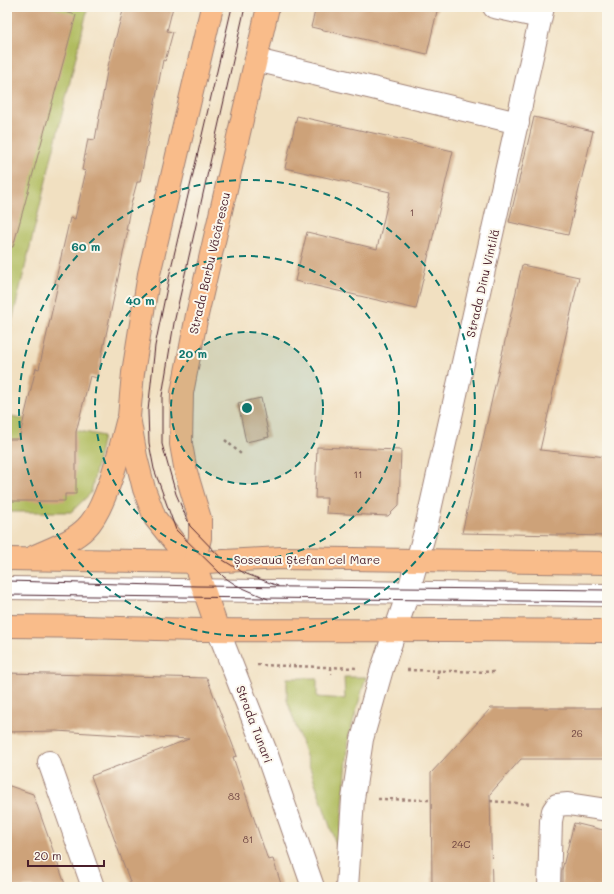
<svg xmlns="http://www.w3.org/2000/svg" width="614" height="894" font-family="Mali,sans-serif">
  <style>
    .green { fill: #b0bc5e; stroke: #7d6e44 }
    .building { fill: #cda279 }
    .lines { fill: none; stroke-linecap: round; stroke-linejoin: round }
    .minor-casing { stroke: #9e8076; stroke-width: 24 }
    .major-casing { stroke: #9e8076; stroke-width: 24 }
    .path { stroke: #9e8076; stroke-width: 2.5; stroke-dasharray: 3 3; stroke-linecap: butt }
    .minor { stroke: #fff; stroke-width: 22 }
    .major { stroke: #f9bc8a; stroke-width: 22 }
    .tram { stroke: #4a1f2b; stroke-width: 1 }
    .ring { fill: none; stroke: #0f766e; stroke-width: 2; stroke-dasharray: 7 5 }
    .labels { text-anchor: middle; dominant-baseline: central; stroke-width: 4; stroke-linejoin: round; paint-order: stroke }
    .number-label { font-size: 10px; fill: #6b403e }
    .street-label { font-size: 12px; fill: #4a1f2b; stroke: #fbf7ec }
    .centre { fill: #0f766e; stroke: #fbf7ec; stroke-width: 2 }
    .ring-label { font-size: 12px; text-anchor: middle; font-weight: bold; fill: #0f766e; stroke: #fbf7ec; stroke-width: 4; stroke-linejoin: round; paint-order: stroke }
  </style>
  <rect width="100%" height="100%" fill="#fbf7ec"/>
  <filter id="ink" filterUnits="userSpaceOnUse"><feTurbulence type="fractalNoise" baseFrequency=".025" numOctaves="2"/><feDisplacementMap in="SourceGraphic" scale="8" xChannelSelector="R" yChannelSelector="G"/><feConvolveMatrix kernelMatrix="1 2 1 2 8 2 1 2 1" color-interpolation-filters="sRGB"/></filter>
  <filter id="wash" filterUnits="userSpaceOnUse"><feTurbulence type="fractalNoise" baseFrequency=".012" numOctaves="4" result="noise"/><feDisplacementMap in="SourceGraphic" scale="16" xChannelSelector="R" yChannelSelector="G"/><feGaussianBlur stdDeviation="0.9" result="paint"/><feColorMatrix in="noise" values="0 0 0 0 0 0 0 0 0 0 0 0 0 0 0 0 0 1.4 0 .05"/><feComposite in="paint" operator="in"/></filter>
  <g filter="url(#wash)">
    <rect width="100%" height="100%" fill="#f1e0c1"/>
    <!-- green -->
    <g class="green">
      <polygon points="7,7 88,7 7,342"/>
      <polygon points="7,415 103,436 91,493 71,512 7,512"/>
      <polygon points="344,677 366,677 349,736 339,853 287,700 287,678 317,678 317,697 345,699"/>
    </g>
    <g id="blocks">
      <!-- building -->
      <g class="building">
        <polygon points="7,7 49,7 76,15 13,247 7,246"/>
        <polygon points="124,7 173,7 167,31 173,32 165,61 163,60 140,182 137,182 130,208 126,230 128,230 97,378 90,376 76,432 76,494 65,494 65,501 7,501 7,439 19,439 36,368 39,369 58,284 55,283 70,218 75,219 86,171 82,170 88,139 95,140 108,66"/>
        <polygon points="316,7 438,7 427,54 311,27"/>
        <polygon points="297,116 453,151 416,309 295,281 307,232 377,249 390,192 285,168"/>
        <polygon points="534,117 593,131 568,235 509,222"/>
        <polygon points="522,265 579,277 540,450 607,457 607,536 462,533"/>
        <polygon points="261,398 269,437 246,442 238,403"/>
        <polygon points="317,447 401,450 399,505 388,516 326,513 327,498 315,498"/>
        <polygon points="7,673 207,678 237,756 233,757 268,860 273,859 282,887 132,887 91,776 189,739 56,731 7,732"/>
        <polygon points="491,708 607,708 607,759 521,759 490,794 492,887 432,887 431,773"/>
        <polygon points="7,785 33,794 66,887 7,887"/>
        <polygon points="574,823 607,831 607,887 562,887 562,870"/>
      </g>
    </g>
  </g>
  <g filter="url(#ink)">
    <use href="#blocks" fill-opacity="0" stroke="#9e8076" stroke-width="1"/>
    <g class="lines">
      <!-- minor casing -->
      <g class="minor-casing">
        <g id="minor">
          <polyline points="494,7 540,17"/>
          <polyline points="256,60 518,123"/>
          <polyline points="7,588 607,595"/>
          <polyline points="218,630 266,752 313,887"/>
          <polyline points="49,762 93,887"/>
          <polyline points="347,887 353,799 362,739 382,669 408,593 425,532 543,7"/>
          <polyline points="549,887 551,821 553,811 557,805 568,804 607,810"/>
        </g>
      </g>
      <!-- major casing -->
      <g class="major-casing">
        <g id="major">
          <path d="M35 556C52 548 72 542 86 528 106 509 120 449 127 422"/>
          <polyline points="7,559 206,562 281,558 607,563"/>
          <polyline points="194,562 183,553 155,518 144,489 136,457 129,417 133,373 149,274 212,7"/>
          <polyline points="194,562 200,538 200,519 186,472 181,444 182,393 197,315 268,7"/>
          <polyline points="194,562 218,630"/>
          <path d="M7 626C75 626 144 629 212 630 344 631 475 629 607 631"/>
        </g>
      </g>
      <!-- path -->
      <g class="path">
        <polyline points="225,440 241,454"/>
        <polyline points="257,665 358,668"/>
        <polyline points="331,667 331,674"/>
        <polyline points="407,670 494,672"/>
        <polyline points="438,670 438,679"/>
        <polyline points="378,799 431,800"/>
        <polyline points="490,801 531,804"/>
      </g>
      <!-- minor -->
      <use href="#minor" class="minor"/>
      <!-- major -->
      <use href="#major" class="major"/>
      <!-- tram -->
      <g class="tram">
        <polyline points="232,7 171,268 155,346 148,411 149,443 154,469 176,530 224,577 236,585 268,599"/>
        <polyline points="245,7 174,323 162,396 162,444 176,494 190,526 223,560 244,573 278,586"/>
        <polyline points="7,581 196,586 607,590"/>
        <polyline points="7,595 607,602"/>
      </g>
    </g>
  </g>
  <!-- distance rings -->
  <circle cx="247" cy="408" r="76" fill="#0f766e" fill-opacity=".12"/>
  <g class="ring">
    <circle cx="247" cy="408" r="76"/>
    <circle cx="247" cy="408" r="152"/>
    <circle cx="247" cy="408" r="228"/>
  </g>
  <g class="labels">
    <!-- number labels -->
    <g class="number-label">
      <text x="412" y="212">1</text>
      <text x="358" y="474">11</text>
      <text x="577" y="733">26</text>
      <text x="234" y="796">83</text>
      <text x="248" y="839">81</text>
      <text x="461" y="844">24C</text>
    </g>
    <!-- street labels -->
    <g class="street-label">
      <text transform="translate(209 263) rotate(-77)">Strada Barbu Văcărescu</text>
      <text transform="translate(482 283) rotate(-77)">Strada Dinu Vintilă</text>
      <text x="307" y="559">Șoseaua Ștefan cel Mare</text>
      <text transform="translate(255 724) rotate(69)">Strada Tunari</text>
    </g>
  </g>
  <circle cx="247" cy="408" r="6" class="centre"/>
  <g class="ring-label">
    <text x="86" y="251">60 m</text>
    <text x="140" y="305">40 m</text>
    <text x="193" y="358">20 m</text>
  </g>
  <!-- margin -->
  <rect width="614" height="894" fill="none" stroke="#fbf7ec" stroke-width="24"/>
  <!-- scale -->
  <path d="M28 860v6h76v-6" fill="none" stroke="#4a1f2b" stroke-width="2"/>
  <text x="34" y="860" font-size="12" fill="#4a1f2b" stroke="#fbf7ec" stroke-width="3" paint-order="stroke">20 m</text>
</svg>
